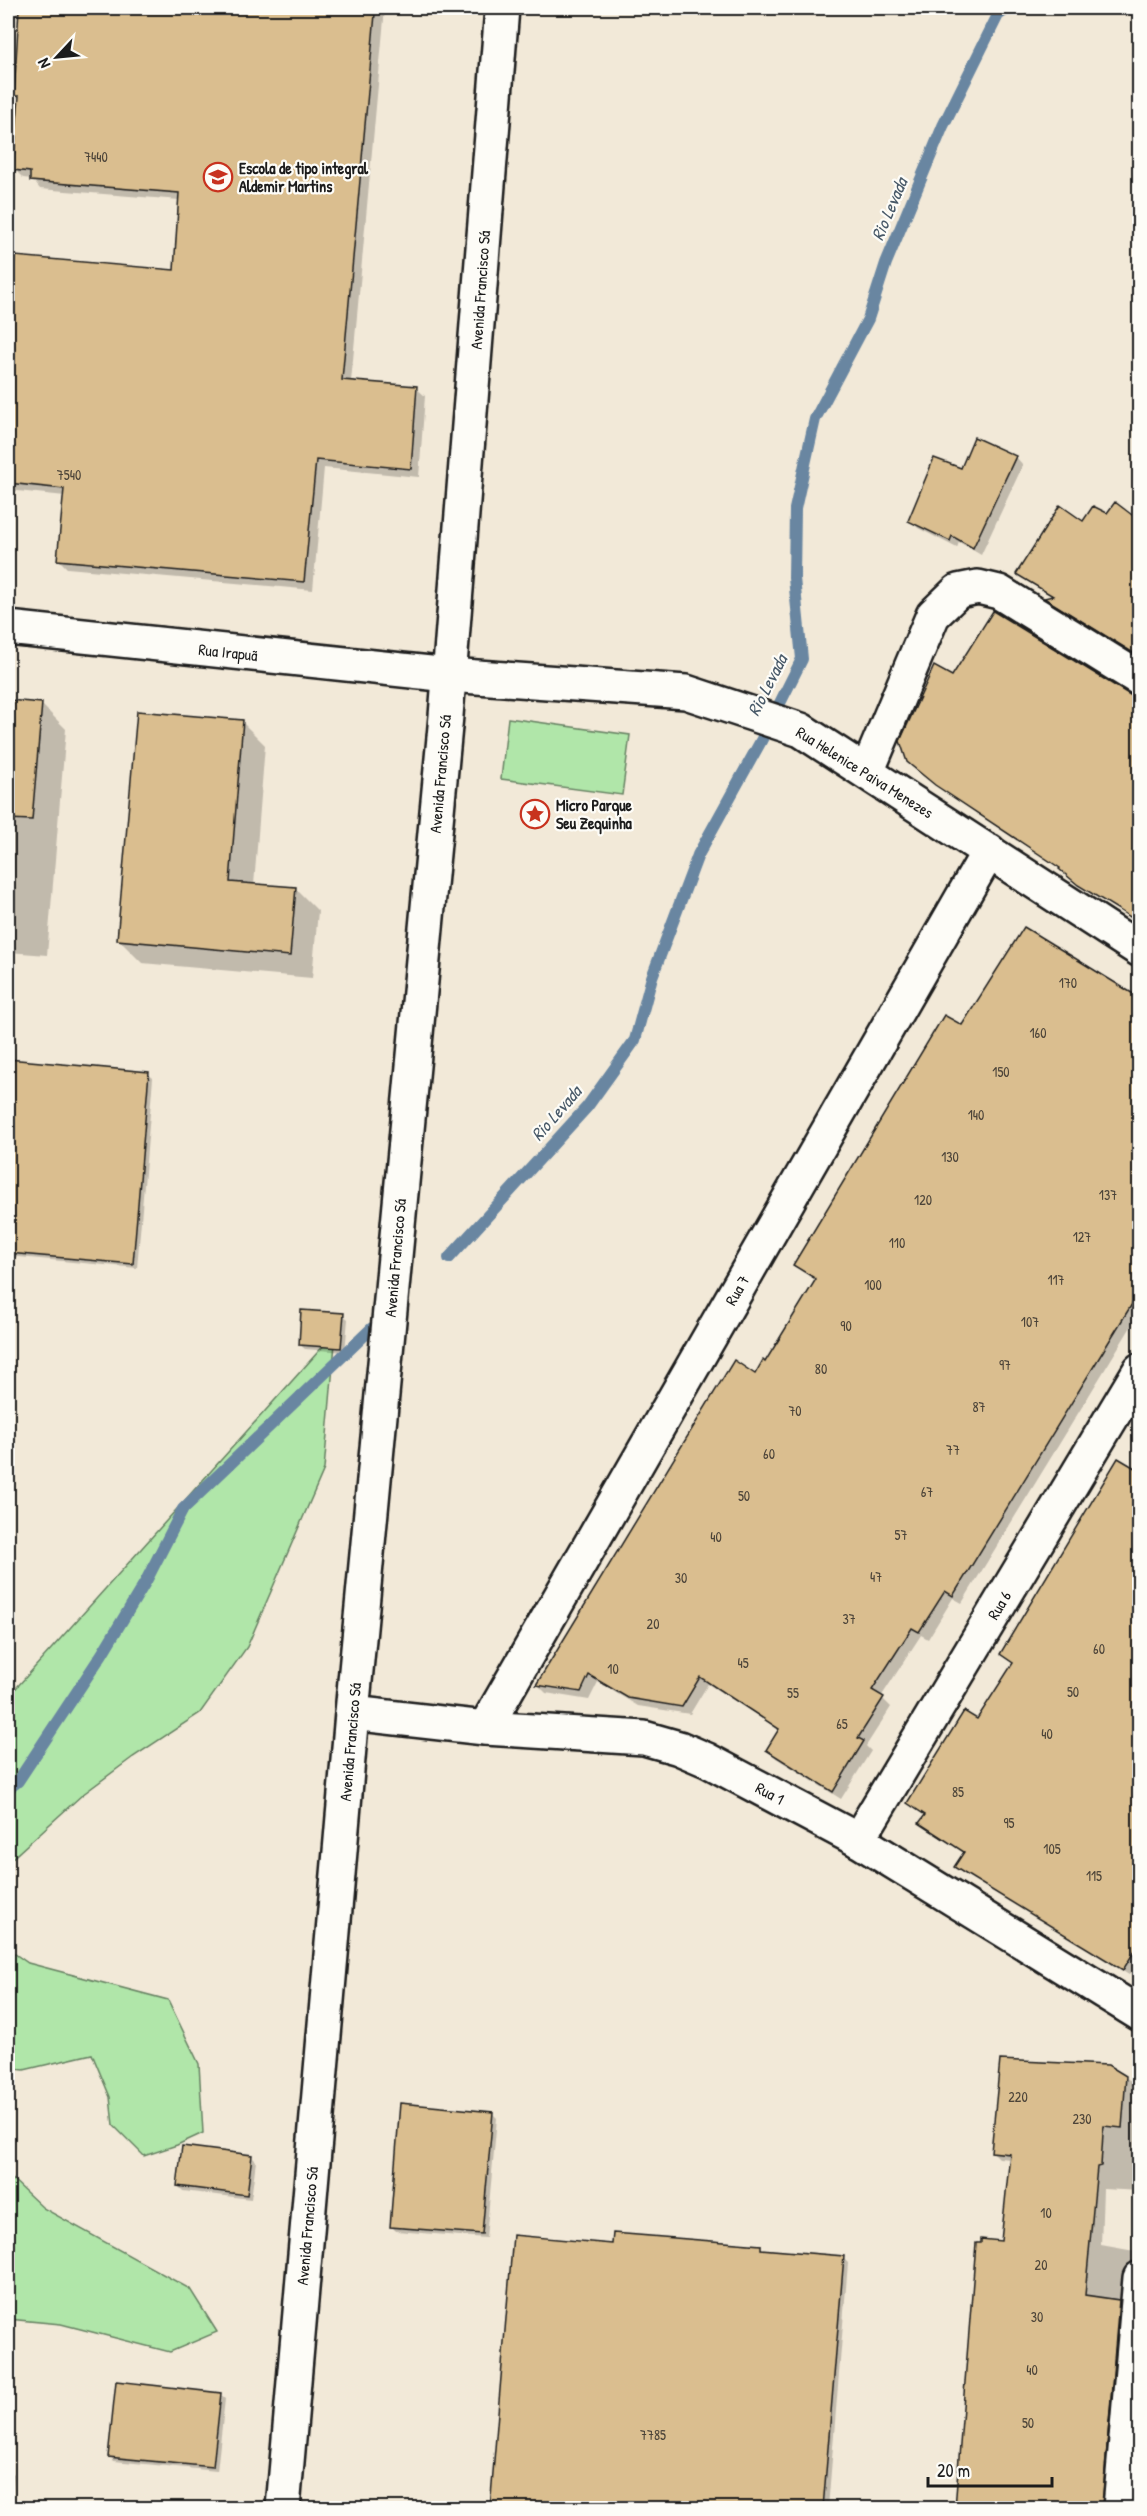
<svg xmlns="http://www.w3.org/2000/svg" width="1147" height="2516" font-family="'Patrick Hand',sans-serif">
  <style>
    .green { fill: #b0e6a9; stroke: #668162; stroke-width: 1.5 }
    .shadow { fill: #0003 }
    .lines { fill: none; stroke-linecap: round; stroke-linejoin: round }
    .stream { stroke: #6986a1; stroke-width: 12 }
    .building { fill: #dabe8f; stroke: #1c1c1c; stroke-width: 1.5 }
    .street-casing { stroke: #1c1c1c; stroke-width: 38 }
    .secondary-casing { stroke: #1c1c1c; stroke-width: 38 }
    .street { stroke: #fdfcf7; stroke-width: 33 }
    .secondary { stroke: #fdfcf7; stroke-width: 33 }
    .labels { text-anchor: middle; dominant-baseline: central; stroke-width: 4.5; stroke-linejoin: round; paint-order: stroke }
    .number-label { font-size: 14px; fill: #4c4439 }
    .poi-label { font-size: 16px; font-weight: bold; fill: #1c1c1c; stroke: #fdfcf7; text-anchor: start }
    .street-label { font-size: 16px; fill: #1c1c1c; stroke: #fdfcf7 }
    .water-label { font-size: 18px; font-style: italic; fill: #495a69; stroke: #fdfcf7 }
  </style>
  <rect width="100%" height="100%" fill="#f2e9d8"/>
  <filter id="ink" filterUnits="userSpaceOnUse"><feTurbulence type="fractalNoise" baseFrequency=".0167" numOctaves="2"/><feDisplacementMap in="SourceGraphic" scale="12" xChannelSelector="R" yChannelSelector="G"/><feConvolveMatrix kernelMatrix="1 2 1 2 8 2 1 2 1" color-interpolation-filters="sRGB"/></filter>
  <g filter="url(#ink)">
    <!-- green -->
    <g class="green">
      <polygon points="508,718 630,735 622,795 501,779"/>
      <polygon points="336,1332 324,1469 247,1647 200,1713 133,1757 82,1795 8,1862 8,1697"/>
      <polygon points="8,1949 28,1963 168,2000 199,2064 203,2133 177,2145 144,2156 113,2125 110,2097 92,2054 24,2070 8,2068"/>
      <polygon points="8,2175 43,2208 190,2289 217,2332 170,2352 61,2324 8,2319"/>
    </g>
    <!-- shadow -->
    <g class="shadow">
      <polygon points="16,8 385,8 351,382 416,388 425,396 419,477 324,468 313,590 67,568 58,559 65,496 8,490 8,350 16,257 176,272 180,200 40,189 32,179 23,178 14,169 20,100 15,95 20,11"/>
      <polygon points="975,439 1016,457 1023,465 981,555 959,542 957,548 918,528 910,520 961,470"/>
      <polygon points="1084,523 1140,526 1140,658 1052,604 1047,599 1054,597 1018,574"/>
      <polygon points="952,678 1140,699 1140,924 1085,890 1061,869 958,801 915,768"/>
      <polygon points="8,701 41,704 66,729 47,955 8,952"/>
      <polygon points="242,722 265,745 254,885 295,888 318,911 312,978 142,963 119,940"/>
      <polygon points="1140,999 1140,1312 962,1603 953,1598 928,1639 921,1635 881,1697 891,1707 866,1746 871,1751 841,1799 776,1758 768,1750 780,1730 708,1684 690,1714 638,1706 598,1682 589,1700 546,1693 538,1685 755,1376 766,1364 817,1281 795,1265 963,1027"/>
      <polygon points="8,1061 148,1074 153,1078 137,1268 8,1256"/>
      <polygon points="343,1315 348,1319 345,1352 305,1349 300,1345"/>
      <polygon points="1140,1464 1140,1958 1129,1975 962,1873 956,1867 965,1853 927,1829 921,1823 926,1816 909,1802 978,1721 1014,1664 1002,1654"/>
      <polygon points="1107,2067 1140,2086 1140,2191 1103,2189 1101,2245 1140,2252 1140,2268 1109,2508 956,2508 978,2244 1002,2242 1011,2159 999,2158 992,2151"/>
      <polygon points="492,2113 497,2118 486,2238 396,2231 391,2226"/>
      <polygon points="251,2156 256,2161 251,2199 183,2191 178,2186"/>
      <polygon points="514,2237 613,2246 761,2247 765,2251 843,2258 848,2263 828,2508 491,2508"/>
      <polygon points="220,2395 225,2399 217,2471 114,2461 110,2456"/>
      <polygon points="8,2469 14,2474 12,2506 8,2506"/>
    </g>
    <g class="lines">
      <!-- stream -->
      <g class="stream">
        <polyline points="449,1258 587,1107 635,1040 652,977 698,855 761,741 802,659 794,578 795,509 815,419 868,319 886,263 943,126 998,15 1008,8"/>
        <polyline points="8,1789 18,1781 102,1654 146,1581 183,1509 372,1328"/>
      </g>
    </g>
    <!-- building -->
    <g class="building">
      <polygon points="19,8 330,8 375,14 342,380 417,386 411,469 316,460 304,582 57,560 64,489 8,483 8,333 15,256 174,270 179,193 30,181 30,172 13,170 19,96 14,96"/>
      <polygon points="974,437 1016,456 973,548 952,536 950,541 908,521 934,458 961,468"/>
      <polygon points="1115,502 1140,521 1140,657 1044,598 1053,596 1016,574 1060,505 1083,521 1093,506 1107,513"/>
      <polygon points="993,611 1130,695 1140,698 1140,923 1078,885 1059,869 1060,868 935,785 907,762 900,741 934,666 952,676"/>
      <polygon points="8,700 42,703 32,820 8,819"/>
      <polygon points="137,711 243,720 230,882 296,887 290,956 117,940"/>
      <polygon points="1024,927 1140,998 1140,1291 953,1596 945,1591 919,1632 912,1628 872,1690 884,1697 858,1738 864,1741 833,1792 766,1750 779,1729 700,1677 682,1707 628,1698 589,1675 581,1692 536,1685 734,1360 755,1374 763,1360 765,1362 816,1279 793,1265 944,1015 962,1025"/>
      <polygon points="8,1059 149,1072 133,1264 8,1253"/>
      <polygon points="301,1310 344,1313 341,1348 299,1345"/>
      <polygon points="1118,1458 1140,1471 1140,1942 1123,1970 954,1867 964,1852 919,1823 925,1815 907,1803 964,1711 977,1719 1013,1663 1000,1654"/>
      <polygon points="1000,2060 1108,2065 1126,2076 1122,2128 1104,2126 1103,2133 1101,2166 1097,2167 1085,2295 1119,2300 1102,2508 955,2508 976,2243 981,2243 981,2239 1001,2241 1010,2154 991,2152"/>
      <polygon points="400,2103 493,2112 482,2234 390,2227"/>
      <polygon points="182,2146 252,2155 247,2195 177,2186"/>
      <polygon points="613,2233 761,2245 761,2249 844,2256 823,2508 490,2508 513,2235 612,2244"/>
      <polygon points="116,2381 221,2393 213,2467 108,2457"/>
    </g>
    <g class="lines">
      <!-- street casing -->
      <g class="street-casing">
        <g id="street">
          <polyline points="8,628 449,675 686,692 801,730 1140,950"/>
          <polyline points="867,772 933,615 958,591 978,587 999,592 1140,679"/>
          <polyline points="352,1713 485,1728 644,1738 679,1748 707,1760 858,1840 1140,2014"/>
          <polyline points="485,1728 989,851"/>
          <polyline points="858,1840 1140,1370"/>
          <polyline points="1120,2508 1140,2278"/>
        </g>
      </g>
      <!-- secondary casing -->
      <g class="secondary-casing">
        <polyline id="secondary" points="283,2508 352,1713 446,716 502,8"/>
      </g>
      <!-- street -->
      <use href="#street" class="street"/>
      <!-- secondary -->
      <use href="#secondary" class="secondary"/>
    </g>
  </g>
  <!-- icons -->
  <defs>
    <g id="school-ring" transform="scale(1.5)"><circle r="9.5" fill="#fdfcf7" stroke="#c8321e" stroke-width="1.5"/><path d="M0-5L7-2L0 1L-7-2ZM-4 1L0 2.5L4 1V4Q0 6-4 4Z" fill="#c8321e"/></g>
    <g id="sight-ring" transform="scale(1.5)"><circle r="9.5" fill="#fdfcf7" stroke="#c8321e" stroke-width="1.5"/><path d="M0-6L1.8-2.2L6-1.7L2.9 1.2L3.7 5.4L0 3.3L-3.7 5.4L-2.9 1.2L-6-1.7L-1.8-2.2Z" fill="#c8321e"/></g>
  </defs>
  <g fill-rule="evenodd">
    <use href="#school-ring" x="218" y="177"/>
    <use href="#sight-ring" x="535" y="814"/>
  </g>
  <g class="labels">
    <!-- number labels -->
    <g class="number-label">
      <text x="96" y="156">7440</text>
      <text x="69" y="474">7540</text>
      <text x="1068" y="982">170</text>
      <text x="1038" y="1032">160</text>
      <text x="1001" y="1071">150</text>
      <text x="976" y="1114">140</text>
      <text x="950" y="1156">130</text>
      <text x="1108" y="1194">137</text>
      <text x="923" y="1199">120</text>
      <text x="1082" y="1236">127</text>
      <text x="897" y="1242">110</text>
      <text x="1056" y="1279">117</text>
      <text x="873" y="1284">100</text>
      <text x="1030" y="1321">107</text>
      <text x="846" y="1325">90</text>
      <text x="1005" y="1364">97</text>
      <text x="821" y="1368">80</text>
      <text x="979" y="1406">87</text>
      <text x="795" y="1410">70</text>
      <text x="953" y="1449">77</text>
      <text x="769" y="1453">60</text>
      <text x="927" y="1491">67</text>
      <text x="744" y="1495">50</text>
      <text x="901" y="1534">57</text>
      <text x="716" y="1536">40</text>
      <text x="876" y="1576">47</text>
      <text x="681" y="1577">30</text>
      <text x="849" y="1618">37</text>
      <text x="653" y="1623">20</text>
      <text x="1099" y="1648">60</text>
      <text x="743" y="1662">45</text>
      <text x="613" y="1668">10</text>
      <text x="1073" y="1691">50</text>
      <text x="793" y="1692">55</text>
      <text x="842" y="1723">65</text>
      <text x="1047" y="1733">40</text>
      <text x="958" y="1791">85</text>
      <text x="1009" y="1822">95</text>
      <text x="1052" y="1848">105</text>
      <text x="1094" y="1875">115</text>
      <text x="1018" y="2096">220</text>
      <text x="1082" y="2118">230</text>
      <text x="1046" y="2212">10</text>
      <text x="1041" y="2264">20</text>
      <text x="1037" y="2316">30</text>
      <text x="1032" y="2369">40</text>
      <text x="1028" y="2422">50</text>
      <text x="653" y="2434">7785</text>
    </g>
    <!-- poi labels -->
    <g class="poi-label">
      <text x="239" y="168">Escola de tipo integral<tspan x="239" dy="18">Aldemir Martins</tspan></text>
      <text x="556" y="805">Micro Parque<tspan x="556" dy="18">Seu Zequinha</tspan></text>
    </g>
    <!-- street labels -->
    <g class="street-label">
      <text transform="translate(480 290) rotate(-86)">Avenida Francisco Sá</text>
      <text transform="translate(228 652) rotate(6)">Rua Irapuã</text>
      <text transform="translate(865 772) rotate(32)">Rua Helenice Paiva Menezes</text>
      <text transform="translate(440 774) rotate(-85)">Avenida Francisco Sá</text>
      <text transform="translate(395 1258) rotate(-85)">Avenida Francisco Sá</text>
      <text transform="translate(737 1290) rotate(-60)">Rua 7</text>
      <text transform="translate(999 1605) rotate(-59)">Rua 6</text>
      <text transform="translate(350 1742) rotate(-85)">Avenida Francisco Sá</text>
      <text transform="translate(770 1793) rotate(28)">Rua 1</text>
      <text transform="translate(307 2226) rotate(-85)">Avenida Francisco Sá</text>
    </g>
    <!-- water labels -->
    <g class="water-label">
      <text transform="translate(889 209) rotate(-67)">Rio Levada</text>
      <text transform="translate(767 685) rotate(-63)">Rio Levada</text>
      <text transform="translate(556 1113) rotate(-49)">Rio Levada</text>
    </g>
  </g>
  <!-- margin -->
  <rect width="1147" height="2516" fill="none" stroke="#fdfcf7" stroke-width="30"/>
  <rect x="15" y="15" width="1117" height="2486" fill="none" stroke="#1c1c1c" stroke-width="2" filter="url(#ink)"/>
  <!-- north arrow -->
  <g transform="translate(57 57) rotate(244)" stroke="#fdfcf7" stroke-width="4.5" paint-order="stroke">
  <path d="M0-4.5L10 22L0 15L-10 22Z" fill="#1c1c1c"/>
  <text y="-9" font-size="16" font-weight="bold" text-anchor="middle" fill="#1c1c1c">N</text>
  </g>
  <!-- scale -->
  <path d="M928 2477v9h124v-9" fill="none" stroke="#1c1c1c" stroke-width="3"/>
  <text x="937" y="2477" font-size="18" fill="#1c1c1c" stroke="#fdfcf7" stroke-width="4.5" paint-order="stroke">20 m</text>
</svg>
